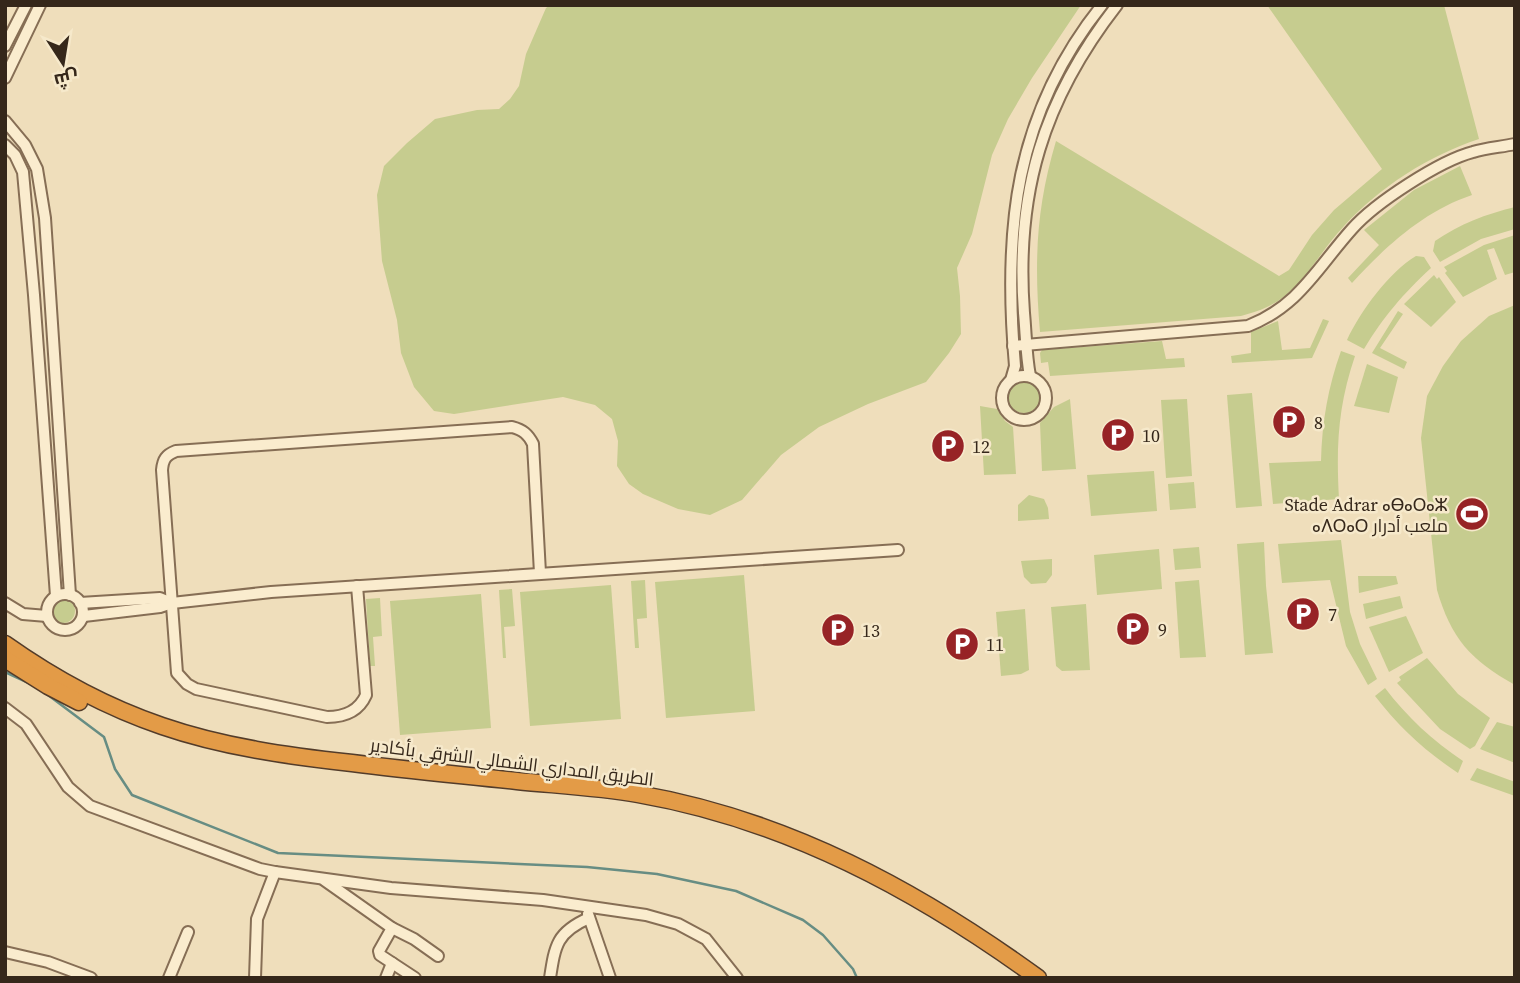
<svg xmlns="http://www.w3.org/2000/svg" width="1520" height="983" font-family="'Source Serif 4',Cairo,'Noto Sans Tifinagh',serif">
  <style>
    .green { fill: #c6cc8f }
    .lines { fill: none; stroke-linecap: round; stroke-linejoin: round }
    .stream { stroke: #678d83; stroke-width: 2.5 }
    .minor-casing { stroke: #866e55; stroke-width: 14 }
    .highway-casing { stroke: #533c2a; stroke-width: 19 }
    .minor { stroke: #faecce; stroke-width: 10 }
    .highway { stroke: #e39b47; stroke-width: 16 }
    .labels { text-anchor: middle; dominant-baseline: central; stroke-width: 5; stroke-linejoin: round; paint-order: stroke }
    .poi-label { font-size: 18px; fill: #35271a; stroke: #f6e9cb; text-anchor: start }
    .street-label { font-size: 18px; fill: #35271a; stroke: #f6e9cb }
  </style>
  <rect width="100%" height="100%" fill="#efdebb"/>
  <!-- green -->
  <g class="green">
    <polygon points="550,5 1081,5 1032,78 1008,119 992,155 972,234 957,268 960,296 961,334 949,353 926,382 868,404 819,427 781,455 742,500 710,515 678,509 643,494 629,484 617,466 618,441 612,419 595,405 563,397 454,414 434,411 414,387 401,353 397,320 382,261 377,195 384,166 407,143 435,119 477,110 499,109 510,99 519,86 526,54 546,8"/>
    <path d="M1267 5H1444L1479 139C1428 156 1381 186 1344 226 1319 252 1301 292 1267 307 1259 311 1250 313 1241 316L1040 332C1034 262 1036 208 1056 141L1279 276 1289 270 1312 235 1334 210 1382 169Z"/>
    <path d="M1460 166 1472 195C1424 211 1386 246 1352 283L1348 278 1379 245 1364 230 1414 190Z"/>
    <path d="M1515 207V229L1481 239 1440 262 1433 251 1435 241C1460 224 1486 214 1515 207Z"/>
    <polygon points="1515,235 1515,272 1505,275 1494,248 1487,250 1497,279 1463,297 1445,273 1447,271 1444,267 1484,245"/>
    <path d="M1416 256 1424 257 1431 268C1403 294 1384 316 1364 349L1347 340C1360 312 1389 272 1416 256Z"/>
    <polygon points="1434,275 1437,279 1439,277 1456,302 1431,327 1404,304"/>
    <path d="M1515 305V685C1470 660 1451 638 1437 590L1421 438 1427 396 1443 366 1461 341 1489 316Z"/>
    <polygon points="1398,311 1403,314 1380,348 1407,362 1404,369 1372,353"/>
    <polygon points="1323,319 1329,321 1312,358 1232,363 1231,356 1251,353 1251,332 1278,321 1282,350 1310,348"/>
    <polygon points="1162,341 1166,359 1184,358 1185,367 1050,376 1048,362 1041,363 1040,353 1042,350"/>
    <path d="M1341 351 1355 356C1338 406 1336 446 1339 499L1273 504 1269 463 1321 461C1322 422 1328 387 1341 351Z"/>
    <polygon points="1367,364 1398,377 1389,413 1354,406"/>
    <circle cx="1024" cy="396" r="17"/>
    <polygon points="1252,393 1262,506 1236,508 1227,395"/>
    <polygon points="1070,399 1076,469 1042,471 1040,423 1054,407"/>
    <polygon points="1187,399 1192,476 1166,478 1161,400"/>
    <polygon points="980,406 997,409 1005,421 1013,427 1016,474 984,475"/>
    <polygon points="1154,471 1157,511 1091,516 1087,475"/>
    <polygon points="1194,482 1196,508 1170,510 1168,484"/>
    <polygon points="1029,495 1044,499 1048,508 1049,519 1018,521 1018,505"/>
    <polygon points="1341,540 1350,612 1360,644 1377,679 1368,685 1346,646 1330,580 1282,583 1278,544"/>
    <polygon points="1264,542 1266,586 1273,653 1245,655 1237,544"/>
    <polygon points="1199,547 1201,568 1175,570 1173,549"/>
    <polygon points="1159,549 1162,589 1097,595 1094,555"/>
    <polygon points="1052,559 1052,575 1046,583 1031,584 1024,577 1021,561"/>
    <polygon points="744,575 755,711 666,718 655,582"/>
    <polygon points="1358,576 1396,576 1398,584 1359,593"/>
    <polygon points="645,580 647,618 637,619 639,648 635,648 631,581"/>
    <polygon points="1199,580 1206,657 1180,658 1175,582"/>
    <polygon points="611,585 621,719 530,726 520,592"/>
    <polygon points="512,589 515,626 504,627 506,658 503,658 499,590"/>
    <polygon points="481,594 491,728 400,735 390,601"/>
    <polygon points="1400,596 1403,608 1366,619 1363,604"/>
    <polygon points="380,598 382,636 373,637 375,666 370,666 366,599"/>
    <circle cx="63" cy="611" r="12"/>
    <polygon points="1086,604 1090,670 1062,671 1056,666 1051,607"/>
    <polygon points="1025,609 1029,670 1021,674 1001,676 996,612"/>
    <polygon points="1406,616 1423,653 1389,672 1369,627"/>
    <polygon points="1427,658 1458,694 1490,718 1475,746 1470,749 1440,729 1397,683 1401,680 1399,677"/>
    <path d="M1385 688C1407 717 1433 741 1463 761L1458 773C1425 751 1399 727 1375 696Z"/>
    <polygon points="1497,722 1515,727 1515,763 1480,749"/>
    <polygon points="1477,768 1515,782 1515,796 1470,780"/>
  </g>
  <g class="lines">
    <!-- stream -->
    <g class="stream">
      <polyline points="5,672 33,685"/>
      <polyline points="44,692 104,737 115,769 132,795 278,853 587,867 657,874 736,891 803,920 823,935 853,969 857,978"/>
    </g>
    <!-- minor casing -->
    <g class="minor-casing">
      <g id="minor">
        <polyline points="5,46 26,5"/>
        <polyline points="5,78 40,5"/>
        <polyline points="5,121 25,145 37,169 45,218 70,595"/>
        <polyline points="5,145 15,155 23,172 34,295 56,596"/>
        <path d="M1013 346 1248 326C1299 306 1317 268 1352 229 1375 203 1439 161 1473 152 1486 148 1501 147 1515 144"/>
        <circle cx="1024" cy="398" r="22"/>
        <path d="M1030 376C1026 355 1026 334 1024 313 1015 193 1043 100 1117 5"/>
        <path d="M1011 380 1015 366C1003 230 1014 115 1102 5"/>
        <path d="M357 586 366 695C359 711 345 717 327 717L196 689 187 684 177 673 162 470C163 459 166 455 176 451L512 427C523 430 528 434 533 444L540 573"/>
        <circle cx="65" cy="612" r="18"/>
        <polyline points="5,603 23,614 47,616"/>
        <polyline points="80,603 160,598 172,603"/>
        <polyline points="84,616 160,607 172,603 271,592 898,550"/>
        <polyline points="5,708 26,724 68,787 90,806 260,869 275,872 391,888 543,900 646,915 678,924 706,939 737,978"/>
        <polyline points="324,880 392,928 379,951 380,955 415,978"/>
        <polyline points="588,914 610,978"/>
        <polyline points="392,928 414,939 438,956"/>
        <polyline points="5,952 48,962 91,978"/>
        <polyline points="169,978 188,932"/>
        <polyline points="255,978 257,919 275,872"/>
        <polyline points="386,978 392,963"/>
        <path d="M550 978C555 945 557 932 589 918"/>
      </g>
    </g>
    <!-- highway casing -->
    <g class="highway-casing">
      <g id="highway">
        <path d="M5 644C53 678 106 707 162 726 223 747 288 756 352 763 407 770 462 775 517 781 557 785 598 787 638 794 787 820 917 890 1038 978"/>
        <polyline points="5,659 48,686 79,702"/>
      </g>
    </g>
    <!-- minor -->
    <use href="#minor" class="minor"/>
    <!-- highway -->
    <use href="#highway" class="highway"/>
  </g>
  <!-- icons -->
  <defs>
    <g id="parking-disc" transform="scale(1.75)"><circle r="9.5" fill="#972326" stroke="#f6e9cb"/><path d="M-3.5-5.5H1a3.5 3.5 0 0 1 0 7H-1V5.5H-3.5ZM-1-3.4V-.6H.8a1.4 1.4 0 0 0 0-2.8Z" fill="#fff"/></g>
    <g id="stadium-disc" transform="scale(1.75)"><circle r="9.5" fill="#972326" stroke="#f6e9cb"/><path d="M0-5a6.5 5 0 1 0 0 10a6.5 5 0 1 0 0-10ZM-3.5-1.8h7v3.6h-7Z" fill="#fff"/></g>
  </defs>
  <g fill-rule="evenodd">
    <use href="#parking-disc" x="1289" y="422"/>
    <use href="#parking-disc" x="1118" y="435"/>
    <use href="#parking-disc" x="948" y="446"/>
    <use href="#stadium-disc" x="1472" y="514"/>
    <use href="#parking-disc" x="1303" y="614"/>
    <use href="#parking-disc" x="1133" y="629"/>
    <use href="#parking-disc" x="838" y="630"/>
    <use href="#parking-disc" x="962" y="644"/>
  </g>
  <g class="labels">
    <!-- poi labels -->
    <g class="poi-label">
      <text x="1314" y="422">8</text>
      <text x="1142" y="435">10</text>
      <text x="972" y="446">12</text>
      <text x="1448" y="504" text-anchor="end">Stade Adrar ⴰⴱⴰⵔⴰⵣ<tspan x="1448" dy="21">ⴰⴷⵔⴰⵔ ملعب أدرار</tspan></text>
      <text x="1328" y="614">7</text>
      <text x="1158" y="629">9</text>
      <text x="862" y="630">13</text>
      <text x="986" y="644">11</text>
    </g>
    <!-- street labels -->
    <g class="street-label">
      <text transform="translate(512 762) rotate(7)">الطريق المداري الشمالي الشرقي بأكادير</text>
    </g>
  </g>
  <!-- border -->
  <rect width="1520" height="983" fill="none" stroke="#35271a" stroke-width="14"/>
  <!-- north arrow -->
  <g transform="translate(63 63) rotate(168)" stroke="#f6e9cb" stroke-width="5" paint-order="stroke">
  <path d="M0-5L12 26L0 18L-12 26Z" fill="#35271a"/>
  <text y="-10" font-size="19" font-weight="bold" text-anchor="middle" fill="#35271a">ش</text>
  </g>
</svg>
